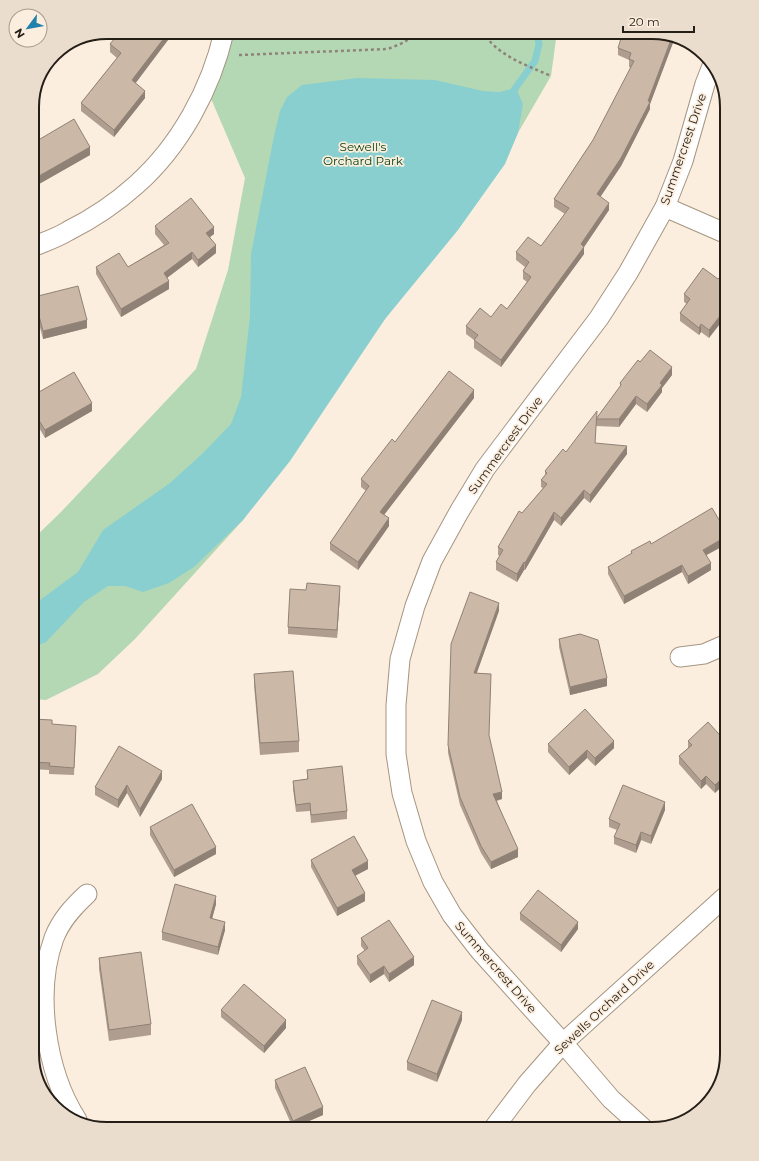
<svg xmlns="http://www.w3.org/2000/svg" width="759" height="1161" font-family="Montserrat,sans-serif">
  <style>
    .green { fill: #b5d8b4 }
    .water { fill: #89cfcf }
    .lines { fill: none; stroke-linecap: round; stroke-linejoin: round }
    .stream { stroke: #89cfcf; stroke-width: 7 }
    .minor-casing { stroke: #a59582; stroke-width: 21 }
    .path { stroke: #8e8479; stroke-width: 2.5; stroke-dasharray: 3 3; stroke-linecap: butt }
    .minor { stroke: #fff; stroke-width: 19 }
    .wall { fill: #af9e90 }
    .shaded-wall { fill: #8f8175 }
    .building { fill: #ccb8a7; stroke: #8f8175 }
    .labels { text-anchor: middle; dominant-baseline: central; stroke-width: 3.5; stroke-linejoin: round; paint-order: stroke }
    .park-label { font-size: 12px; fill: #084410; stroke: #fceede }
    .street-label { font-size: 12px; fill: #241e17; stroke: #fceede }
    .rim { fill: none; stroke: #241e17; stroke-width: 2 }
  </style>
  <rect width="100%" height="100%" fill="#fceede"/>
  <!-- green -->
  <polygon class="green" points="224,32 557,32 551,76 479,200 385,319 243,520 135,639 98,674 46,700 32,699 32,540 61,512 196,369 228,270 245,178 206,87"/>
  <!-- water -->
  <polygon class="water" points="357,78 435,80 483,91 499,92 516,88 523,104 518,133 505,164 458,230 385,319 290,461 243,520 194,567 169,583 143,592 125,586 108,586 84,602 46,642 32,648 32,606 78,572 103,530 170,483 202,454 231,424 241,397 250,316 251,254 274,136 280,111 287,97 302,85"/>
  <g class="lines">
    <!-- stream -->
    <polyline class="stream" points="511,94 535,61 539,44 537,32"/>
    <!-- minor casing -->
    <g class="minor-casing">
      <g id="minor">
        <polyline points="665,207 727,234"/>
        <path d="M32 247C44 242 57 238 68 231 92 219 116 203 136 185 180 146 211 89 224 32"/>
        <polyline points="680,657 704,654 727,644"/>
        <path d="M77 1120C46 1072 34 993 54 938 61 920 73 907 87 894"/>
        <polyline points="493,1129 527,1084 563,1043 727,895"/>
        <polyline points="644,1129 611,1099 563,1043 480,951 452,915 433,882 416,841 402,793 396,754 396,705 400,659 415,606 432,561 459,512 485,469 599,318 628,273 665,207 683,161 705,84 712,66"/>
      </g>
    </g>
    <!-- path -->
    <g class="path">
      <path d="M482 32C500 57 524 64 551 76"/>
      <polyline points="239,55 388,49 405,42 415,32"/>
    </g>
    <!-- minor -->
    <use href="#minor" class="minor"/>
  </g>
  <!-- wall -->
  <g class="wall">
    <polygon points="639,35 674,38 674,40 650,104 650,109 621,166 600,197 609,210 584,247 584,254 501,367 474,348 474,340 466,334 466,326 491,317 507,309 527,282 523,279 523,271 525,267 516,260 516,252 541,246 565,214 554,207 554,199 593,140 631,68 629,67 629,60 618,55 618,48"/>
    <polygon points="168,40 135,83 145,98 114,137 81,111 81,103 117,58 110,52 110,44"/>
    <polygon points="35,142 90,155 32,188 32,193 32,151 36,150"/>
    <polygon points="155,226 214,234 210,237 216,253 198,267 192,259 167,278 169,289 121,317 96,274 96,267 128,267 164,245 155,234"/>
    <polygon points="718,279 709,338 701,332 699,335 680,321 680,313 687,304 684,302 684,294"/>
    <polygon points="34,297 87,328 43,339 34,305"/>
    <polygon points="640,362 672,375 662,388 662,392 647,412 636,404 619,427 596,426 596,422 595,443 627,454 590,503 584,498 561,526 554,520 525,570 524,570 517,582 496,570 496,562 500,556 498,555 498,547 522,513 543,488 541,487 541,480 545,475 545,471 566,452 597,418 620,387 620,383"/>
    <polygon points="32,396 92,411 45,438 38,426 32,430"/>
    <polygon points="474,398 384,515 389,526 358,570 330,550 330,543 366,491 361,487 361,479 395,442"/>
    <polygon points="727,456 727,484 724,484 724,476"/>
    <polygon points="727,499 727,511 722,510 722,502"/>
    <polygon points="651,544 707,556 711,570 688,584 682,572 624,604 608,574 608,567 631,554 631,551"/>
    <polygon points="340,593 337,638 288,634 288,627"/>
    <polygon points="499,611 476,673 502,799 497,801 518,857 491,869 481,853 460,805 448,753 448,745"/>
    <polygon points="559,639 607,686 570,695 559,647"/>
    <polygon points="254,674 299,741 299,752 260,755 254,685"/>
    <polygon points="32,719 52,724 76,733 74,775 49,774 49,770 32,769"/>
    <polygon points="688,741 727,743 727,765 726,766 715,793 706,784 701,789 679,764 679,756 688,748"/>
    <polygon points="548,744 614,748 595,766 587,758 569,775 548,752"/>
    <polygon points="307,770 347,811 347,819 311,823 310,811 296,812 293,789 293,781 307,779"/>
    <polygon points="162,779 140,817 127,793 118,808 95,795 95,787"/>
    <polygon points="665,810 651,844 641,840 636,853 614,844 614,837 617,830 609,827 609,819"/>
    <polygon points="150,827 216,854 174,877 150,835"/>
    <polygon points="311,860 368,869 355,876 365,901 337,916 311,867"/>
    <polygon points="216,904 212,919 225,930 218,955 162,940 162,932"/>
    <polygon points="520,913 578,929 561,952 520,920"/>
    <polygon points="361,938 414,965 389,982 384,974 370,983 357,964 357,956 365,951 361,946"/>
    <polygon points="99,958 151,1024 151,1035 109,1041 99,969"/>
    <polygon points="221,1010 286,1028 264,1053 221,1017"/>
    <polygon points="462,1020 437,1082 407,1070 407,1062"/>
    <polygon points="275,1080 323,1115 293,1128 275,1088"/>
  </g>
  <!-- shaded-wall -->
  <g class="shaded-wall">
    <polygon points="168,33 168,40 132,88 132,80"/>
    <polygon points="672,37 674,38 674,40 650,104 650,109 621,166 597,202 597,194 648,101"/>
    <polygon points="145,91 145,98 114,137 114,130"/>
    <polygon points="90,147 90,155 32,188 32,193 32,180"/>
    <polygon points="609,203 609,210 584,247 584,254 501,367 501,360 581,244"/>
    <polygon points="214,227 214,234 206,240 206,233"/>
    <polygon points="216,245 216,253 198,267 198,260"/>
    <polygon points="192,252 192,259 164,280 164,273"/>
    <polygon points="169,281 169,289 121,317 121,309"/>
    <polygon points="727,307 727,315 709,338 709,330"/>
    <polygon points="87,320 87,328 43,339 43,331"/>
    <polygon points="701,324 701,332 699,335 699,328"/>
    <polygon points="672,367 672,375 662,388 662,392 647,412 647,404 660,383"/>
    <polygon points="474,390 474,398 380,520 380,512"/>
    <polygon points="636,396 636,404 619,427 619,419"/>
    <polygon points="92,403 92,411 45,438 45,430"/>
    <polygon points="38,419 38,426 32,430 32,422"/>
    <polygon points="627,446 627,454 590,503 590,495"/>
    <polygon points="584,490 584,498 561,526 561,518"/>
    <polygon points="554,512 554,520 525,570 525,563"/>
    <polygon points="389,518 389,526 358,570 358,562"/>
    <polygon points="727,536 727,544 703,557 703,550"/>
    <polygon points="524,562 524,570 517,582 517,574"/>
    <polygon points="711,563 711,570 688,584 688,576"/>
    <polygon points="682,565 682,572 624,604 624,596"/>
    <polygon points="340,586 340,593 337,638 337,630"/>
    <polygon points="499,603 499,611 474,681 474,673"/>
    <polygon points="607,678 607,686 570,695 570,687"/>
    <polygon points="614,741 614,748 595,766 595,758"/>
    <polygon points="587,750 587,758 569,775 569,767"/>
    <polygon points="727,757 727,765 722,769 722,762"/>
    <polygon points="162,771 162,779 140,817 140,809"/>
    <polygon points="727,774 727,782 715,793 715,785"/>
    <polygon points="706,776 706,784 701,789 701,781"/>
    <polygon points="127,785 127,793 118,808 118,800"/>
    <polygon points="502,792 502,799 493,801 493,794"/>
    <polygon points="665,802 665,810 651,844 651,836"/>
    <polygon points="641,832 641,840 636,853 636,845"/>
    <polygon points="216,847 216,854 174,877 174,870"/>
    <polygon points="518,849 518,857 491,869 491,862"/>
    <polygon points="368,861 368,869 352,877 352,870"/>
    <polygon points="365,893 365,901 337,916 337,908"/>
    <polygon points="216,896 216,904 210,926 210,918"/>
    <polygon points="225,922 225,930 218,955 218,947"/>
    <polygon points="578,922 578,929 561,952 561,945"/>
    <polygon points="414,957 414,965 389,982 389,974"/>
    <polygon points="384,966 384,974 370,983 370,975"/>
    <polygon points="462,1012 462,1020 437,1082 437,1074"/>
    <polygon points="286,1020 286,1028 264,1053 264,1046"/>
    <polygon points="323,1107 323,1115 293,1128 293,1121"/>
  </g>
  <!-- building -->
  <g class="building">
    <polygon points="120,32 167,32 168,33 132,80 145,91 114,130 81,103 121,53 110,44"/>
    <polygon points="623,32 632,32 639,35 639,32 657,32 672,37 648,101 650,102 621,158 597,194 609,203 581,244 584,247 501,360 474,340 478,335 466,326 480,308 491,317 501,304 507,309 531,277 523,271 529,262 516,252 528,237 541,246 569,208 554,199 593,140 634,61 629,59 631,53 618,48"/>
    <polygon points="74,119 90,147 32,180 32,151 39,149 35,142"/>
    <polygon points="191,198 214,227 206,233 216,245 198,260 192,252 164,273 169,281 121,309 96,267 119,253 128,267 169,243 155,226"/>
    <polygon points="703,268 718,279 720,277 727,282 727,307 709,330 701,324 699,328 680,313 690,299 684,294"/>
    <polygon points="78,286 87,320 43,331 34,297"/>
    <polygon points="650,350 672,367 660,383 662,385 647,404 636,396 619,419 596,419 621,385 620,383 638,360 640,362"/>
    <polygon points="449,371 474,390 380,512 389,518 358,562 330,543 369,486 361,479 392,439 395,442"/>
    <polygon points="74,372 92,403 45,430 38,419 32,422 32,396"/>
    <polygon points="597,411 595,443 627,446 590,495 584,490 561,518 554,512 525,563 524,562 517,574 496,562 503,550 498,547 519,511 522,513 547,484 541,480 547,473 545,471 563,449 566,452"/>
    <polygon points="726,456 727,456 727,477 724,476"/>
    <polygon points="727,499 727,503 722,502"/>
    <polygon points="712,508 727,533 727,536 703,550 711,563 688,576 682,565 624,596 608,567 632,553 631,551 650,541 651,544"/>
    <polygon points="307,583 340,586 337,630 288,627 290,589 306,590"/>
    <polygon points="470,592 499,603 474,673 491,674 489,735 502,792 493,794 518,849 491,862 481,846 460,797 448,745 451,644"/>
    <polygon points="580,634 598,640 607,678 570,687 559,639"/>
    <polygon points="293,671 299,741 260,743 254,674"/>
    <polygon points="585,709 614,741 595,758 587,750 569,767 548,744"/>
    <polygon points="32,719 52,720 52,724 76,726 74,768 49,766 50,763 32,762"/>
    <polygon points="708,722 727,743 727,757 722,762 727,767 727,774 715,785 706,776 701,781 679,756 692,745 688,741"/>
    <polygon points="119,746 162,771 140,809 127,785 118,800 95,787"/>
    <polygon points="342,766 347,811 311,815 310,803 296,805 293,781 308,779 307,770"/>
    <polygon points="623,785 665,802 651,836 641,832 636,845 614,837 620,824 609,819"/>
    <polygon points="192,804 216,847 174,870 150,827"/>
    <polygon points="354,836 368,861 352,870 365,893 337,908 311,860"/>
    <polygon points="175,884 216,896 210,918 225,922 218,947 162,932"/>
    <polygon points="538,890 578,922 561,945 520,913"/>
    <polygon points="389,920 414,957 389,974 384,966 370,975 357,956 368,948 361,938"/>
    <polygon points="141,952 151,1024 109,1030 99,958"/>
    <polygon points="244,984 286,1020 264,1046 221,1010"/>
    <polygon points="432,1000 462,1012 437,1074 407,1062"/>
    <polygon points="305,1067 323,1107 293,1121 275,1080"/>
  </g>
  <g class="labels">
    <!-- park labels -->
    <g class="park-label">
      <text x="363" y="146">Sewell's<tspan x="363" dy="14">Orchard Park</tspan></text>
    </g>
    <!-- street labels -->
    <g class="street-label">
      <text transform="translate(683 149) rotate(-71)">Summercrest Drive</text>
      <text transform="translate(505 445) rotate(-54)">Summercrest Drive</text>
      <text transform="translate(496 967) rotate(49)">Summercrest Drive</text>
      <text transform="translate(604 1007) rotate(-43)">Sewells Orchard Drive</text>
    </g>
  </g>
  <!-- crop -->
  <path d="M0 0H759V1161H0ZM107 39H652A68 68 0 0 1 720 107V1054A68 68 0 0 1 652 1122H107A68 68 0 0 1 39 1054V107A68 68 0 0 1 107 39Z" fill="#ebddce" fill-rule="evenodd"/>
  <path class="rim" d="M107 39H652A68 68 0 0 1 720 107V1054A68 68 0 0 1 652 1122H107A68 68 0 0 1 39 1054V107A68 68 0 0 1 107 39Z"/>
  <!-- north arrow -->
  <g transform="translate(28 28) rotate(238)"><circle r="19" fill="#fceede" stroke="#a69b8e"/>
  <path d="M0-3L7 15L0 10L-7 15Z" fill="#1f81ac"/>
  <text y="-6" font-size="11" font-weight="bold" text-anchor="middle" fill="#241e17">N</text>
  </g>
  <!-- scale -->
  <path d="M623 26v6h71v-6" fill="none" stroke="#241e17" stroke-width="2"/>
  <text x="629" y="26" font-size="12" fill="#241e17" stroke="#fceede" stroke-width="3" paint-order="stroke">20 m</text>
</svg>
